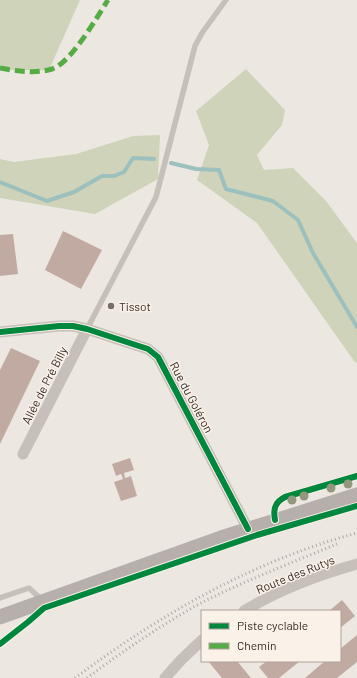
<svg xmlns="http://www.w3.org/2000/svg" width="357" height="678" font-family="Barlow,sans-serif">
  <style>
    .green { fill: #cfd3ba }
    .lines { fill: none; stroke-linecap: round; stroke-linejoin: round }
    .stream { stroke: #9cc0be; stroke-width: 4 }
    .building { fill: #c1aaa2 }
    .lane { stroke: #c6bfba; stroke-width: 5.5 }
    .street { stroke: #c6bfba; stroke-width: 11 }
    .secondary { stroke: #b7afab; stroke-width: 15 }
    .rail { stroke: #aea8a4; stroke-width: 3; stroke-dasharray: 1 3; stroke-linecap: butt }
    .quiet { stroke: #55ab44; stroke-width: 5; stroke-dasharray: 10 5; stroke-linecap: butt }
    .cycleway-casing { stroke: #faf1e8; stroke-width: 8 }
    .cycleway { stroke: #00873e; stroke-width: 6 }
    .tree { fill: #92977d }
    .poi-dot { fill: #776d69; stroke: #faf1e8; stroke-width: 1.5 }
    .labels { text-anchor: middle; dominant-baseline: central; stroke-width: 3; stroke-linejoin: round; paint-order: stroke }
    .poi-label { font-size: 12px; fill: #372c28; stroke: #faf1e8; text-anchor: start }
    .street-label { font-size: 12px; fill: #372c28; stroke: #faf1e8 }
  </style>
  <rect width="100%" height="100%" fill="#ede7e1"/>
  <!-- green -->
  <g class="green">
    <polygon points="0,0 80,0 49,70 7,70 0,69"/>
    <polygon points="246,69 285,110 282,125 257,155 264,170 293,168 326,201 357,243 357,363 354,361 257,223 197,180 209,145 196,111"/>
    <polygon points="160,135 158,179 95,214 0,198 0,159 14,162 76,154 133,136"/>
  </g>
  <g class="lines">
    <!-- stream -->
    <g class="stream">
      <polyline points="171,163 196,169 219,170 226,189 273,201 298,220 313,253 357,327"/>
      <polyline points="0,182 47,201 74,192 102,176 114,176 124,172 133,158 154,159"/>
    </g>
  </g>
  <!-- building -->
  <g class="building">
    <polygon points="63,231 102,250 81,289 45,270"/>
    <polygon points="13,234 18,274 0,276 0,235"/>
    <polygon points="11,348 40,361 0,444 0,370"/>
    <polygon points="130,458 134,470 124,473 125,478 131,476 137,496 121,501 114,482 123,479 121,474 116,476 112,464"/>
    <polygon points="342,600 355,616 340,628 340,611 329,611"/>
    <polygon points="357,635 357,662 337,678 305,678 325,661 340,661 340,649"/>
    <polygon points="208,661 237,661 251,678 222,678"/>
    <polygon points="267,661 300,661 279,678 268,678 259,667"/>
  </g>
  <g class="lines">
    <!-- lane -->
    <g class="lane">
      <polyline points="87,329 156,197 195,46 202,33 226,0"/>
      <polyline points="0,598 29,588 42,600"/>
    </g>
    <!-- street -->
    <g class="street">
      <polyline points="0,332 59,326 73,326 87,329 148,349 158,357 248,529"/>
      <polyline points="23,454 87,329"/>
      <path d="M244 611C278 590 318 575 357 564"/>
      <polyline points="165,678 181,660 202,640"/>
    </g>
    <!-- secondary -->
    <polyline class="secondary" points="0,617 221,538 357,495"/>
    <!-- rail -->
    <g class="rail">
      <path d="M75 678C161 614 253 561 357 533"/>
      <path d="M87 678C123 651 160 626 199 604 244 581 291 563 337 544"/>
    </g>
    <!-- quiet -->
    <path class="quiet" d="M0 68C17 71 35 74 52 69 71 63 97 17 108 0"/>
    <!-- cycleway casing -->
    <g class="cycleway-casing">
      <g id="cycleway">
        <polyline points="0,332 59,326 73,326 87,329 148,349 158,357 248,529"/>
        <path d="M275 520C273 509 275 502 285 497L357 476"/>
        <polyline points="0,644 28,622 44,608 257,535 357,506"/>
      </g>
    </g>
    <!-- cycleway -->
    <use href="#cycleway" class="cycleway"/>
  </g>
  <!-- trees -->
  <g class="tree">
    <circle cx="348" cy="484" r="4.5"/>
    <circle cx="331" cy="488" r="4.5"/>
    <circle cx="304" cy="496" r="4.5"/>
    <circle cx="292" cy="500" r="4.5"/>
  </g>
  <!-- markers -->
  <circle class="poi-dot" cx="111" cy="306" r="4"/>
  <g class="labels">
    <!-- poi labels -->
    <g class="poi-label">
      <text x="119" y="306">Tissot</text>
    </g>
    <!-- street labels -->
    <g class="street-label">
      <text transform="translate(44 385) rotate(-63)">Allée de Pré Billy</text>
      <text transform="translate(192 397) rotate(62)">Rue du Goléron</text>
      <text transform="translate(295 574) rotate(-22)">Route des Rutys</text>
    </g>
  </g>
  <!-- legend -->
  <rect x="201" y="610" width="140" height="52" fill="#faf1e8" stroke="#aca29b"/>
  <rect x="209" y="623" width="20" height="6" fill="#00873e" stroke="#aca29b"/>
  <text x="237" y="630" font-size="12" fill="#372c28">Piste cyclable</text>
  <rect x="209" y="643" width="20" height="6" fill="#55ab44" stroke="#aca29b"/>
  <text x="237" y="650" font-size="12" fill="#372c28">Chemin</text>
</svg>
